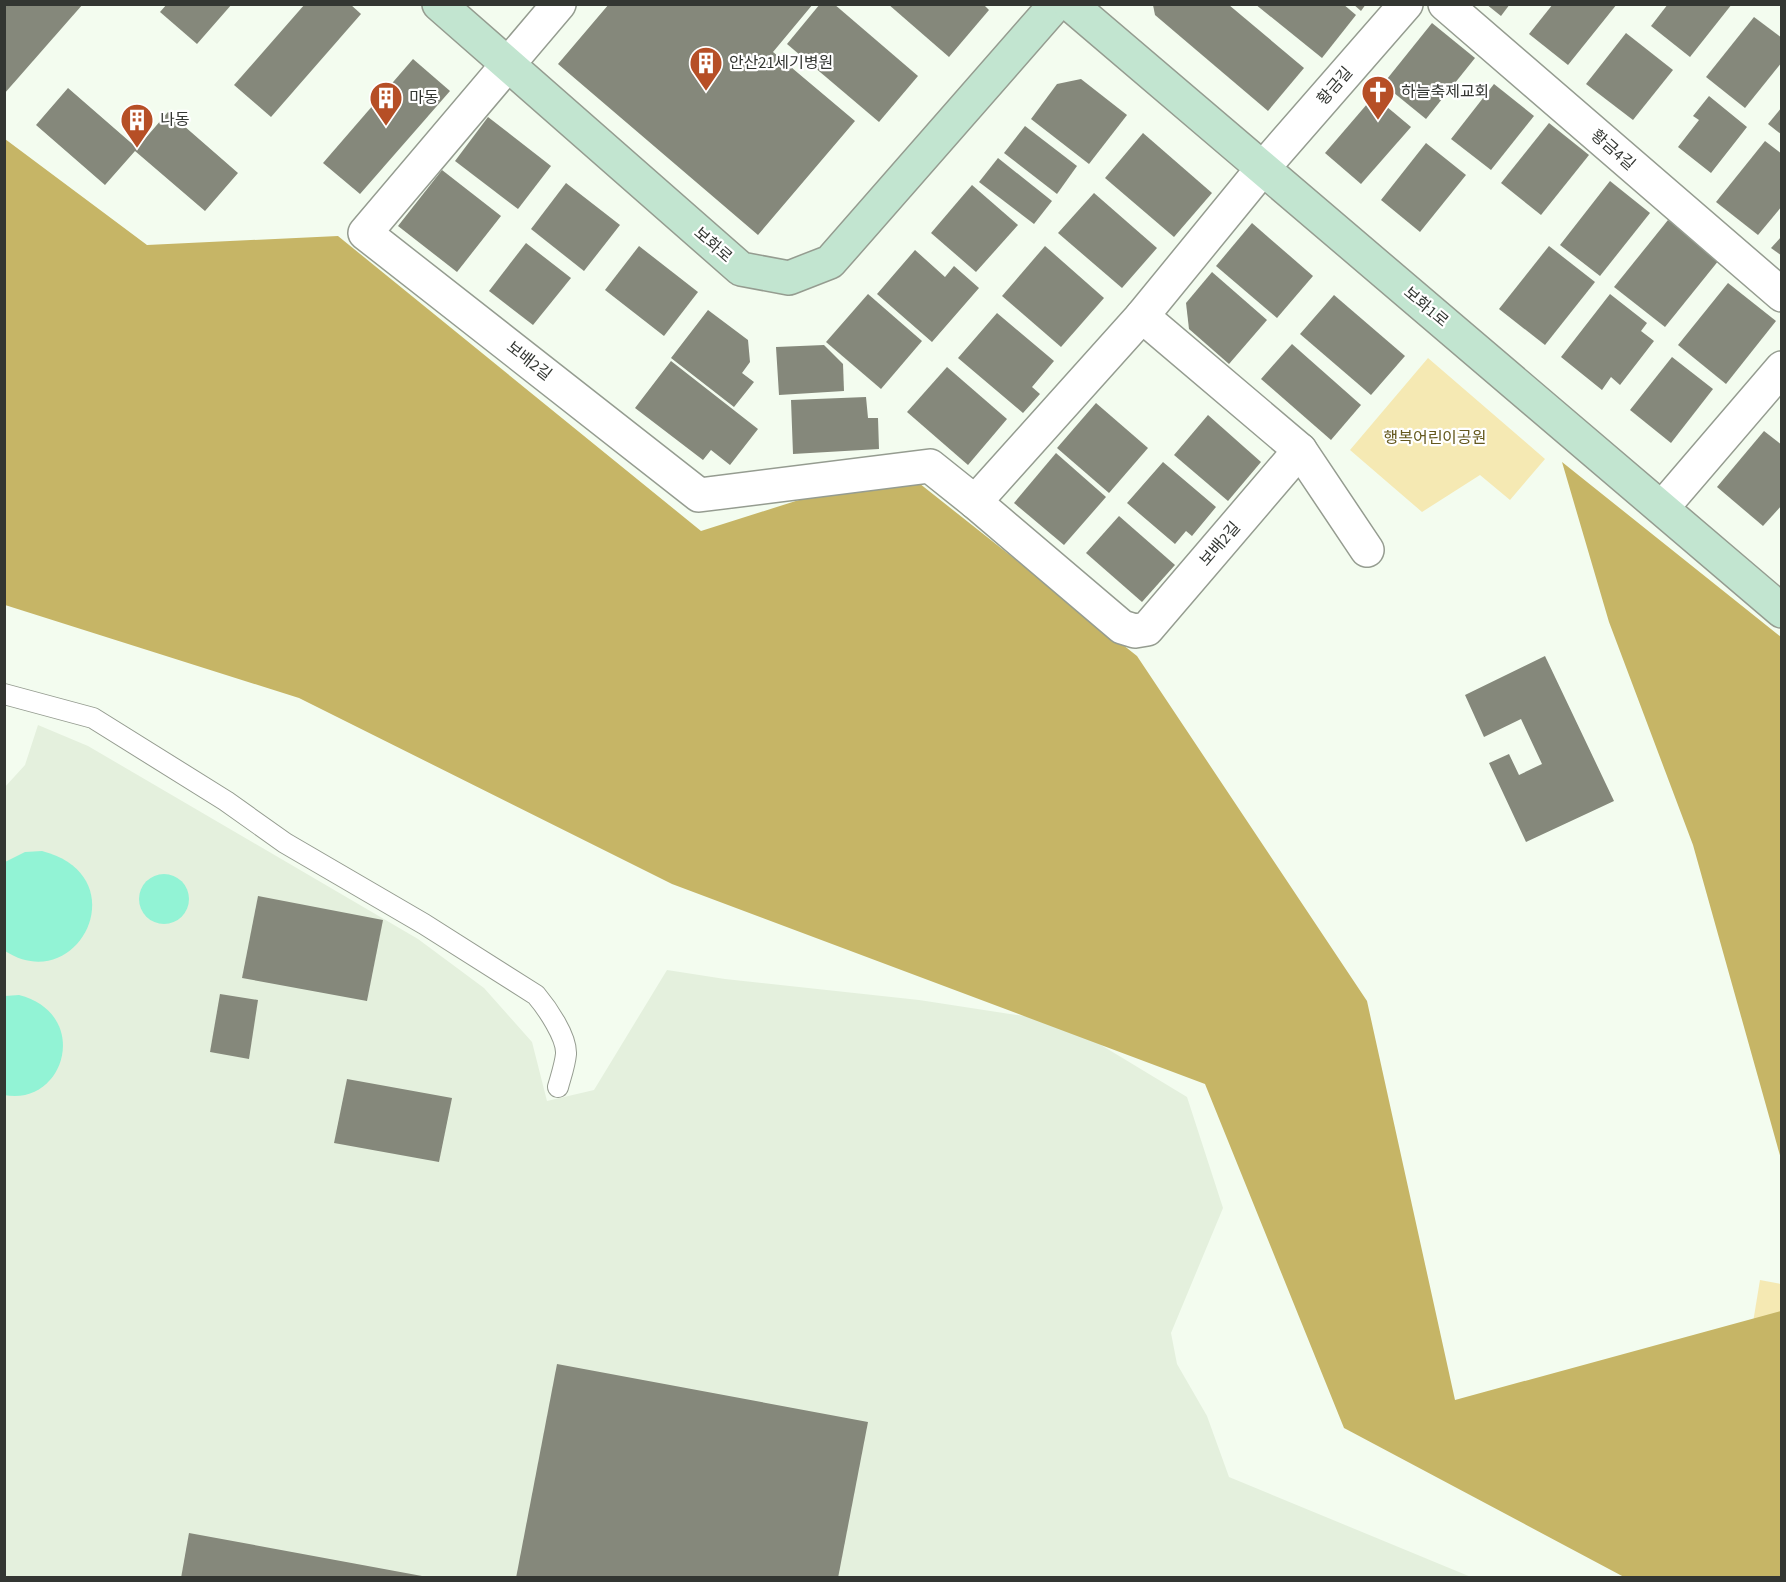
<svg xmlns="http://www.w3.org/2000/svg" width="1786" height="1582" font-family="'Source Sans 3','Noto Sans KR',sans-serif">
  <style>
    .built { fill: #e4f0dd }
    .green { fill: #f5e9b3 }
    .forest { fill: #c6b566 }
    .water { fill: #92f3d5 }
    .building { fill: #85887b }
    .lines { fill: none; stroke-linecap: round; stroke-linejoin: round }
    .lane-casing { stroke: #959c90; stroke-width: 22 }
    .street-casing { stroke: #959c90; stroke-width: 36 }
    .secondary-casing { stroke: #959c90; stroke-width: 36 }
    .lane { stroke: #fff; stroke-width: 20 }
    .street { stroke: #fff; stroke-width: 33 }
    .secondary { stroke: #c2e5d0; stroke-width: 33 }
    .labels { text-anchor: middle; dominant-baseline: central; stroke-width: 4.5; stroke-linejoin: round; paint-order: stroke }
    .poi-label { font-size: 16px; fill: #333632; stroke: #fff; text-anchor: start }
    .street-label { font-size: 16px; fill: #333632; stroke: #fff }
    .park-label { font-size: 16px; fill: #64581d; stroke: #fff }
  </style>
  <rect width="100%" height="100%" fill="#f3fcef"/>
  <!-- built -->
  <polygon class="built" points="38,725 88,746 418,939 484,988 532,1042 547,1101 594,1090 667,970 725,979 919,1000 1063,1022 1187,1097 1223,1208 1171,1333 1177,1364 1207,1416 1229,1477 1471,1577 5,1578 4,788 25,765"/>
  <!-- green -->
  <g class="green">
    <polygon points="1428,358 1545,459 1510,500 1480,475 1422,512 1350,450"/>
    <polygon points="1760,1280 1781,1284 1781,1371 1746,1365"/>
  </g>
  <!-- forest -->
  <g class="forest">
    <polygon points="5,139 147,245 338,236 701,531 900,468 1137,656 1367,1001 1455,1400 1781,1311 1781,1577 1624,1577 1344,1428 1205,1084 672,884 299,698 5,605"/>
    <polygon points="1562,462 1781,637 1781,1159 1693,845 1609,622"/>
  </g>
  <!-- water -->
  <g class="water">
    <path d="M42 851C139 876 78 998 5 951V862L25 852Z"/>
    <circle cx="164" cy="899" r="25"/>
    <path d="M19 995C92 1014 65 1107 4 1095L5 996Z"/>
  </g>
  <!-- building -->
  <g class="building">
    <polygon points="7,4 83,4 4,94 4,7"/>
    <polygon points="167,4 232,4 197,44 160,12"/>
    <polygon points="305,4 350,4 361,14 271,117 234,85"/>
    <polygon points="609,4 813,4 773,52 855,121 758,235 558,64"/>
    <polygon points="820,4 834,4 918,76 879,122 787,44"/>
    <polygon points="888,4 983,4 989,10 949,57"/>
    <polygon points="1255,4 1343,4 1356,15 1322,58"/>
    <polygon points="1353,4 1366,4 1361,11"/>
    <polygon points="1486,4 1510,4 1501,16"/>
    <polygon points="1553,4 1617,4 1568,65 1529,34"/>
    <polygon points="1668,4 1732,4 1690,57 1651,26"/>
    <polygon points="1153,5 1229,5 1304,68 1268,111 1155,15"/>
    <polygon points="1754,17 1782,38 1782,62 1745,108 1706,77"/>
    <polygon points="1432,23 1475,58 1426,119 1383,84"/>
    <polygon points="1626,33 1673,70 1633,120 1586,84"/>
    <polygon points="413,59 450,91 360,194 323,163"/>
    <polygon points="1081,79 1127,115 1089,164 1031,119 1057,84"/>
    <polygon points="1494,84 1534,116 1491,170 1451,139"/>
    <polygon points="68,88 137,148 168,112 238,173 205,211 135,151 105,185 36,125"/>
    <polygon points="1374,96 1411,127 1361,184 1325,153"/>
    <polygon points="1709,96 1747,127 1711,173 1678,147 1699,120 1693,116"/>
    <polygon points="1782,107 1782,135 1768,124"/>
    <polygon points="488,117 551,166 518,209 455,161"/>
    <polygon points="1549,123 1589,155 1541,215 1501,183"/>
    <polygon points="1025,126 1077,166 1057,194 1004,153"/>
    <polygon points="1143,133 1212,193 1174,237 1105,178"/>
    <polygon points="1765,141 1782,154 1782,206 1758,235 1716,202"/>
    <polygon points="1426,143 1466,175 1420,232 1381,200"/>
    <polygon points="998,158 1052,201 1034,224 979,182"/>
    <polygon points="442,170 501,216 457,272 398,226"/>
    <polygon points="1610,181 1650,213 1600,276 1560,245"/>
    <polygon points="566,183 620,225 584,271 531,229"/>
    <polygon points="972,185 1018,225 976,272 931,233"/>
    <polygon points="1094,193 1157,248 1122,288 1058,233"/>
    <polygon points="1668,220 1719,260 1665,327 1614,287"/>
    <polygon points="1252,223 1313,276 1277,318 1216,266"/>
    <polygon points="1782,236 1782,256 1771,248"/>
    <polygon points="526,243 571,278 533,325 489,291"/>
    <polygon points="639,246 698,292 664,336 605,290"/>
    <polygon points="1045,246 1104,298 1061,347 1002,296"/>
    <polygon points="1549,246 1595,282 1545,345 1499,309"/>
    <polygon points="915,250 945,277 954,266 979,288 932,342 877,294"/>
    <polygon points="1212,272 1267,320 1229,364 1189,329 1186,303"/>
    <polygon points="1728,283 1776,321 1726,384 1678,345"/>
    <polygon points="868,294 922,341 881,389 826,342"/>
    <polygon points="1610,294 1647,323 1641,331 1654,341 1620,385 1611,377 1602,390 1561,357"/>
    <polygon points="1334,295 1405,356 1371,395 1300,334"/>
    <polygon points="708,310 748,340 750,362 742,373 754,382 734,407 671,358"/>
    <polygon points="997,313 1054,361 1032,387 1040,394 1023,413 958,358"/>
    <polygon points="1292,344 1361,405 1331,440 1261,379"/>
    <polygon points="824,345 843,364 844,391 779,395 776,347"/>
    <polygon points="1672,357 1713,389 1671,443 1630,410"/>
    <polygon points="671,361 758,429 730,465 711,450 703,460 635,408"/>
    <polygon points="947,367 1007,419 968,465 907,412"/>
    <polygon points="866,397 868,418 878,418 879,449 793,454 791,400"/>
    <polygon points="1096,403 1148,448 1109,493 1057,448"/>
    <polygon points="1208,415 1261,462 1228,501 1174,455"/>
    <polygon points="1764,431 1782,445 1782,505 1763,526 1717,487"/>
    <polygon points="1056,453 1106,497 1064,545 1014,503"/>
    <polygon points="1163,462 1216,507 1192,536 1186,531 1175,544 1127,503"/>
    <polygon points="1119,516 1175,565 1142,602 1086,553"/>
    <polygon points="1545,656 1614,801 1526,842 1489,763 1509,754 1519,775 1542,764 1521,719 1484,737 1465,695"/>
    <polygon points="258,896 383,920 367,1001 242,978"/>
    <polygon points="220,994 258,1000 249,1059 210,1052"/>
    <polygon points="347,1079 452,1098 439,1162 334,1143"/>
    <polygon points="557,1364 868,1422 838,1578 516,1578"/>
    <polygon points="189,1533 422,1576 422,1578 181,1578"/>
  </g>
  <g class="lines">
    <!-- lane casing -->
    <g class="lane-casing">
      <path id="lane" d="M4 694 93 718 226 801 285 843 424 924 536 995C547 1008 567 1037 566 1054 565 1065 561 1076 558 1087"/>
    </g>
    <!-- street casing -->
    <g class="street-casing">
      <g id="street">
        <polyline points="559,4 365,233 699,495 930,466 975,502 1142,316 1263,168 1406,4"/>
        <polyline points="1445,4 1782,295"/>
        <polyline points="1300,450 1367,550"/>
        <polyline points="975,502 1122,627 1135,631 1147,629 1300,450 1142,316"/>
        <polyline points="1662,508 1782,368"/>
      </g>
    </g>
    <!-- secondary casing -->
    <g class="secondary-casing">
      <g id="secondary">
        <polyline points="439,4 741,269 789,278 830,262 1056,4"/>
        <polyline points="1070,4 1782,611"/>
      </g>
    </g>
    <!-- lane -->
    <use href="#lane" class="lane"/>
    <!-- street -->
    <use href="#street" class="street"/>
    <!-- secondary -->
    <use href="#secondary" class="secondary"/>
  </g>
  <!-- icons -->
  <defs>
    <g id="building-pin" transform="scale(1.725)"><path d="M0 17L-7.5 6A9.5 9.5 0 1 1 7.5 6Z" fill="#b64f26" stroke="#fff"/><path d="M-4-6H4V6H1V3H-1V6H-4ZM-2.5-4.3h1.7v1.8h-1.7ZM.8-4.3h1.7v1.8H.8ZM-2.5-1h1.7V.8h-1.7ZM.8-1h1.7V.8H.8Z" fill="#fff"/></g>
    <g id="church-pin" transform="scale(1.725)"><path d="M0 17L-7.5 6A9.5 9.5 0 1 1 7.5 6Z" fill="#b64f26" stroke="#fff"/><path d="M-1.2-6h2.4v3.5h3.3v2.4h-3.3V6h-2.4V-.1h-3.3v-2.4h3.3Z" fill="#fff"/></g>
  </defs>
  <g fill-rule="evenodd">
    <use href="#building-pin" x="706" y="63"/>
    <use href="#church-pin" x="1378" y="92"/>
    <use href="#building-pin" x="386" y="98"/>
    <use href="#building-pin" x="137" y="120"/>
  </g>
  <g class="labels">
    <!-- poi labels -->
    <g class="poi-label">
      <text x="729" y="63">안산21세기병원</text>
      <text x="1401" y="92">하늘축제교회</text>
      <text x="409" y="98">마동</text>
      <text x="160" y="120">나동</text>
    </g>
    <!-- street labels -->
    <g class="street-label">
      <text transform="translate(1335 86) rotate(-49)">황금길</text>
      <text transform="translate(1613 150) rotate(41)">황금4길</text>
      <text transform="translate(713 245) rotate(41)">보화로</text>
      <text transform="translate(1426 307) rotate(40)">보화1로</text>
      <text transform="translate(529 361) rotate(38)">보배2길</text>
      <text transform="translate(1220 544) rotate(-49)">보배2길</text>
    </g>
    <!-- park labels -->
    <g class="park-label">
      <text x="1435" y="438">행복어린이공원</text>
    </g>
  </g>
  <!-- border -->
  <rect width="1786" height="1582" fill="none" stroke="#333632" stroke-width="12"/>
</svg>
